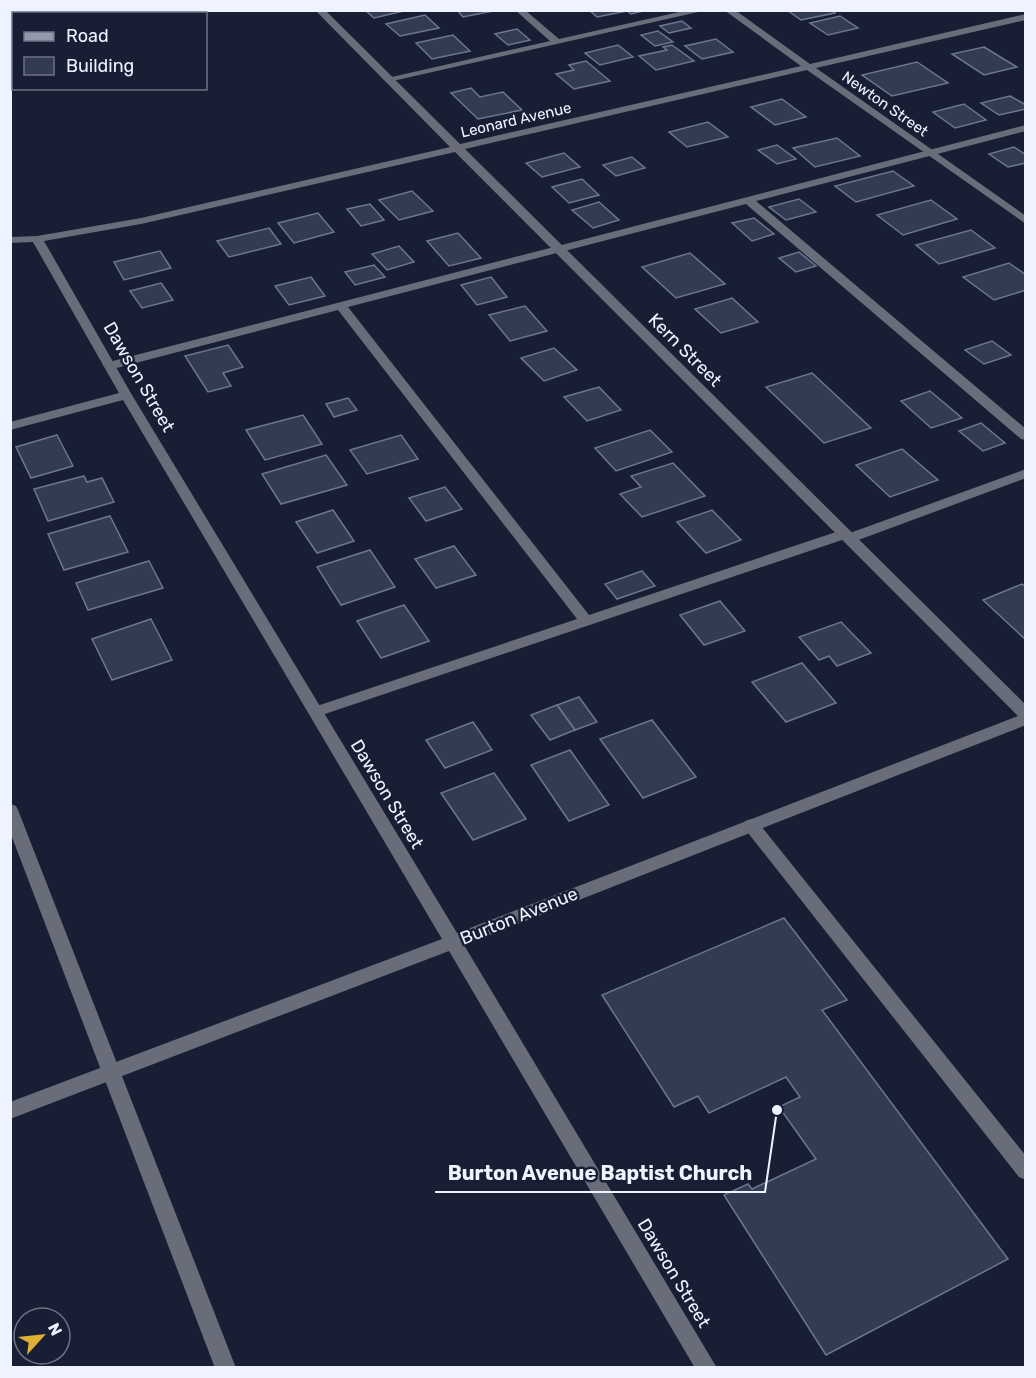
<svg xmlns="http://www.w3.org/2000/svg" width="1036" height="1378" font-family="Rubik,sans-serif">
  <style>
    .building { fill: #323b52; stroke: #6c7690; stroke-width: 1.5 }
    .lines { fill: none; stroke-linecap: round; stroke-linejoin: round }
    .lane { fill: #686d79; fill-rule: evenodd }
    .street { fill: #686d79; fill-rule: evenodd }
    .secondary { fill: #9299ac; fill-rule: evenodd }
    .labels { text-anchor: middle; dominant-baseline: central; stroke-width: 5; stroke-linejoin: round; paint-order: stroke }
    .far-street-label { font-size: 15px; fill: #eef3ff; stroke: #181f34 }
    .street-label { font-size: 18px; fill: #eef3ff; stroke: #181f34 }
    .leader { fill: none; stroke: #eef3ff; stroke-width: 2 }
    .callout-dot { fill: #eef3ff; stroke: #181f34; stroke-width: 2 }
    .callout-label { font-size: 20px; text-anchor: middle; font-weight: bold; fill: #eef3ff; stroke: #181f34; stroke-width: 5; stroke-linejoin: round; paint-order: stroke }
  </style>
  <rect width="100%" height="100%" fill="#181f34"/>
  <!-- building -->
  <g class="building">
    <polygon points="365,10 408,10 374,18"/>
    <polygon points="457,10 492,10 493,11 463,17"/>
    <polygon points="589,10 647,10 631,14 627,11 597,17"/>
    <polygon points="787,10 832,10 835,13 801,20"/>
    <polygon points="425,15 439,28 400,36 386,24"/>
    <polygon points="840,16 858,28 828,35 810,23"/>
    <polygon points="682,21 691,28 669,33 660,26"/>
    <polygon points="517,29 530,40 508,45 495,34"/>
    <polygon points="658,31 673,42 655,46 641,35"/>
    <polygon points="453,35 470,51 432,59 416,43"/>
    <polygon points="716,39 733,52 702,59 685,46"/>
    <polygon points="618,45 633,57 600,65 585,53"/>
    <polygon points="672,45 694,61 656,70 639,56 667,50 663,47"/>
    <polygon points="984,47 1017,67 984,75 952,54"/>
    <polygon points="586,61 610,81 574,89 556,74 574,70 569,65"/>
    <polygon points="917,62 948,83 892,96 862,75"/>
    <polygon points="471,88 480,97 503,92 522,110 478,119 451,93"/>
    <polygon points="1010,96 1026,105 1026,109 999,115 981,103"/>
    <polygon points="782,99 806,117 775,125 751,107"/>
    <polygon points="964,104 986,120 955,128 933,112"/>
    <polygon points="708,122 728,137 687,147 669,132"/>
    <polygon points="837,138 860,156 815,167 793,148"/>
    <polygon points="777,145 796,159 777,164 758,150"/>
    <polygon points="1014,147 1026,155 1026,163 1008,167 989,154"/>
    <polygon points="564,153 580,167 542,177 526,163"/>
    <polygon points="632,157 645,168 616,176 603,165"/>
    <polygon points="893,171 914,186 856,202 835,186"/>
    <polygon points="582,179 599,195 569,203 552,187"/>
    <polygon points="412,191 433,211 399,220 379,200"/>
    <polygon points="799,199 816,212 786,220 769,207"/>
    <polygon points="931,200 957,219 903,235 877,215"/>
    <polygon points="599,202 619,220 593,228 572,210"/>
    <polygon points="370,204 384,220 361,226 347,209"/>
    <polygon points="318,213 334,232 294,243 278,223"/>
    <polygon points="754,218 774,234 752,241 732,223"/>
    <polygon points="269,228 281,244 229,257 217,241"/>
    <polygon points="971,230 995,248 939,264 916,245"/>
    <polygon points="458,233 481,258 449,266 427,241"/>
    <polygon points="399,246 414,262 387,270 372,254"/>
    <polygon points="160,251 171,268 124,280 114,262"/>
    <polygon points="799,252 816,266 796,272 779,258"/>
    <polygon points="690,253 725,284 676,298 642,267"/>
    <polygon points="1009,263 1026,275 1026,290 994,300 963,277"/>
    <polygon points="374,265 385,277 355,285 345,272"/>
    <polygon points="311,277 325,296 289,305 275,286"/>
    <polygon points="491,277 507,297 477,305 461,285"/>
    <polygon points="161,283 173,300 142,308 130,291"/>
    <polygon points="732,298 758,322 721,333 695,309"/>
    <polygon points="525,306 547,331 510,341 489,315"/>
    <polygon points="992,341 1011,355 984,364 965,350"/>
    <polygon points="228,345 243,367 223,373 231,386 208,392 185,356"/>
    <polygon points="554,348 577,370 544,381 521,358"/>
    <polygon points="812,373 871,428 824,443 766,387"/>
    <polygon points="599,387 621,410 587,421 564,397"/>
    <polygon points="930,391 962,418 931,428 901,401"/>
    <polygon points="348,398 357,410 334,417 326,404"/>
    <polygon points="303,415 322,444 265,460 246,430"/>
    <polygon points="981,423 1005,443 983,451 959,431"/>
    <polygon points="650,430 672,452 616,471 595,448"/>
    <polygon points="57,435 73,466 31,478 16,447"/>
    <polygon points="401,435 418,459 367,474 350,450"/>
    <polygon points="902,449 938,480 890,497 856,465"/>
    <polygon points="326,455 347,485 281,504 262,474"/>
    <polygon points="673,463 705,496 642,517 620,494 641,487 631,476"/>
    <polygon points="84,476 87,482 102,478 114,502 48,521 34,489"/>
    <polygon points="445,487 462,509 426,521 409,498"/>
    <polygon points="333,510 354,541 317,553 296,522"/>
    <polygon points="712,510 741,540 706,553 677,522"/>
    <polygon points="110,516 128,552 64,570 48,534"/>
    <polygon points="454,546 476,575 436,588 415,559"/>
    <polygon points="370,550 395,587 341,605 317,567"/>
    <polygon points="149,561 163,588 88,610 76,583"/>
    <polygon points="642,571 655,586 617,599 605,584"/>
    <polygon points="1022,584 1026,587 1026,640 983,600"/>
    <polygon points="720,601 745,631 704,645 680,615"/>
    <polygon points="404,605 429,641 381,658 357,621"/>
    <polygon points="151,619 172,660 112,680 92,639"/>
    <polygon points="841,622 871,653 837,666 829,656 819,660 799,637"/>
    <polygon points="802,663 836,703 786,722 752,682"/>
    <polygon points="579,697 597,722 575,730 557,705"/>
    <polygon points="557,705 575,730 550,740 531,715"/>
    <polygon points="652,720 696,777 643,798 600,739"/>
    <polygon points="473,722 492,750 445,768 426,740"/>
    <polygon points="570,750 609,805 569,821 531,765"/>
    <polygon points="494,773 526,819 473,840 441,793"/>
    <polygon points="784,918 847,1000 822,1010 1008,1259 826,1355 724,1195 748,1184 752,1189 816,1159 779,1107 800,1097 786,1077 709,1113 698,1096 674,1107 602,995"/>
  </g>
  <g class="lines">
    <!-- lane -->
    <g class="lane">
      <polygon points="515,10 525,10 559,39 688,10 707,10 388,82 383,79 550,41"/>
      <polygon points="1026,125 1026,131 756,201 1026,429 1026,440 1021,439 746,204 348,307 589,615 839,531 844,530 850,533 1026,469 1026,478 853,542 848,543 842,540 316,717 311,716 308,712 311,708 577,619 338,310 109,370 103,366 105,363"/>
      <polygon points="10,804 16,806 18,810 236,1368 215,1368 10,832"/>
      <polygon points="751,819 757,821 1026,1156 1026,1180 1019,1177 745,829 743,825 745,821"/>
    </g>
    <!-- street -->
    <path class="street" d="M315 10H325L460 144 801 66 724 10H735L810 64 1026 14V20L816 68 1026 216V224L807 70 465 149 1026 705V725L464 945 717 1368H695L449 951 10 1119V1102L442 939 123 400 10 430V422L119 393 33 242 10 243V237L37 236 141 218 450 147ZM455 152 1018 716 457 933 132 395 44 241 141 224Z"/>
    <!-- secondary -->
    <g class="secondary">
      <polygon points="35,10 44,10 43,14 34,14"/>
      <polygon points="14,41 14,50 10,51 10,42"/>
    </g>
  </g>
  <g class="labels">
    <!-- far-street labels -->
    <g class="far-street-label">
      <text transform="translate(885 104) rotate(35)">Newton Street</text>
      <text transform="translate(516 120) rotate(-13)">Leonard Avenue</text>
    </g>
    <!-- street labels -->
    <g class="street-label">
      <text transform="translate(685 350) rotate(45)">Kern Street</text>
      <text transform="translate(139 377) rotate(60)">Dawson Street</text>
      <text transform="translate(387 794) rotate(59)">Dawson Street</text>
      <text transform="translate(519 916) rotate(-22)">Burton Avenue</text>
      <text transform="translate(674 1273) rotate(59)">Dawson Street</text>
    </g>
  </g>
  <!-- callouts -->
  <path class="leader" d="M777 1110L765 1192H435"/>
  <circle class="callout-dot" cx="777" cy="1110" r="6"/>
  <g class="callout-label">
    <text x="600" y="1180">Burton Avenue Baptist Church</text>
  </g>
  <!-- border -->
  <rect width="1036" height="1378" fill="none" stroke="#eef3ff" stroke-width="24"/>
  <!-- legend -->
  <rect x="12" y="12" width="195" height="78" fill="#181f34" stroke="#6e7485" stroke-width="1.5"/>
  <rect x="24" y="32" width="30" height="9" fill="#9299ac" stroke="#6e7485" stroke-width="1.5"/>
  <text x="66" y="42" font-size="18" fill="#eef3ff">Road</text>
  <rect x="24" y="57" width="30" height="18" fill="#323b52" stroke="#6e7485" stroke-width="1.5"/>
  <text x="66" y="72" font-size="18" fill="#eef3ff">Building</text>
  <!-- north arrow -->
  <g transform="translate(42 1336) rotate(63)"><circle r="28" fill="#181f34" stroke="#6e7485" stroke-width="1.5"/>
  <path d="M0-4.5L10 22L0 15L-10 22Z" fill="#ddb133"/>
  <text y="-9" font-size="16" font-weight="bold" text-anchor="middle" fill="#eef3ff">N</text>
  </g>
</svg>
